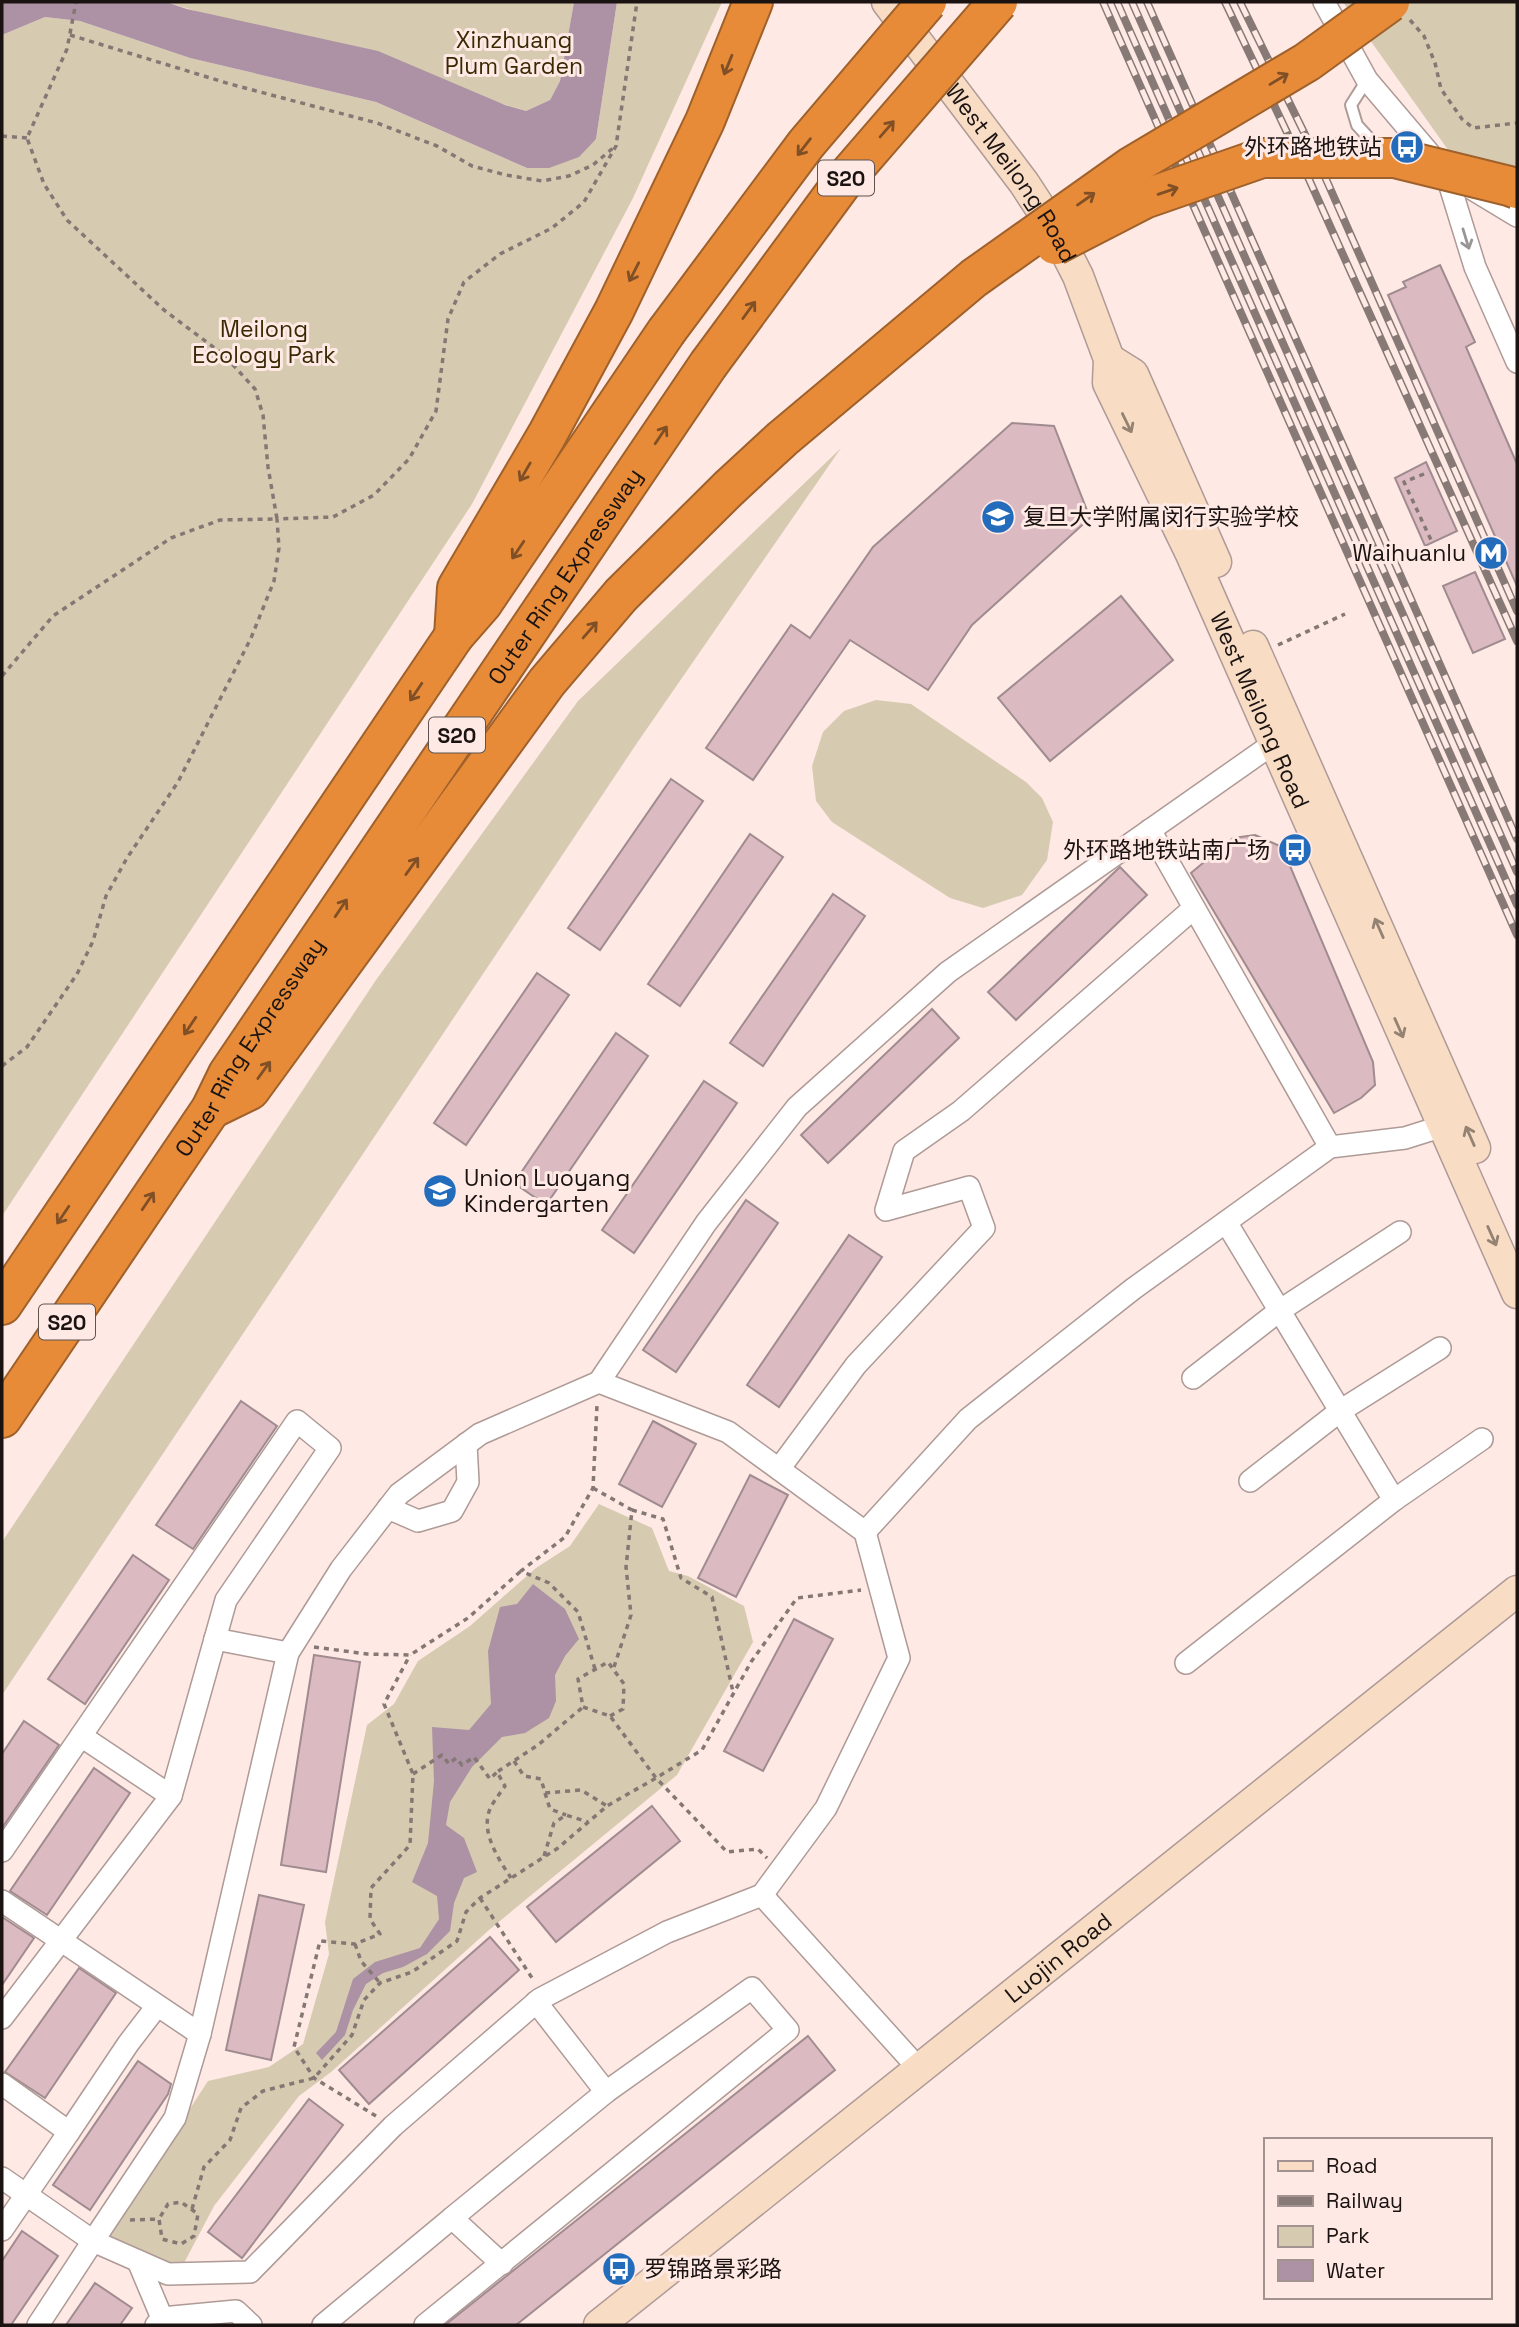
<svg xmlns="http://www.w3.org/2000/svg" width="1519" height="2327" font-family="'Space Grotesk','Noto Sans SC',sans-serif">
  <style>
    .green { fill: #d6cab0 }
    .water { fill: #ac92a4 }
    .building { fill: #dcbac1; stroke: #a08c90; stroke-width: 2 }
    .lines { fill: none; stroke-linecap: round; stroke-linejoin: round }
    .lane-casing { stroke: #ae9a96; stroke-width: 14 }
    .street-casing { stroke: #ae9a96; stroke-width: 24 }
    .secondary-casing { stroke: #ae9a96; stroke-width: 33 }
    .highway-casing { stroke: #9f612b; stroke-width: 42 }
    .path { stroke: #857874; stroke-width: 3.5; stroke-dasharray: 5 5; stroke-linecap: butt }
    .lane { stroke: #fff; stroke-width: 10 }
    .street { stroke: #fff; stroke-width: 21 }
    .secondary { stroke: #f8dcc4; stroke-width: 30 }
    .highway { stroke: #e78b39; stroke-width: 38 }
    .rail-casing { stroke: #877a76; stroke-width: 8 }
    .rail { stroke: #fee9e4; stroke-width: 5; stroke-dasharray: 16; stroke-linecap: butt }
    .highway-bridge-casing { stroke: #9f612b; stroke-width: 42; stroke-linecap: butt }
    .highway-bridge { stroke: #e78b39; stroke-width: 38 }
    .oneway { stroke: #804f25 }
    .oneway2 { stroke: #989594 }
    .oneway3 { stroke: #948273 }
    .labels { text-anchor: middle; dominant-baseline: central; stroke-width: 6; stroke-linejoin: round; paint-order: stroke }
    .shield { fill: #fee9e4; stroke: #5e5350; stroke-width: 2 }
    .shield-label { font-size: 21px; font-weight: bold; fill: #1a1311 }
    .park-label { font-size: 23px; fill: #382903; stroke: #fee9e4 }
    .poi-label { font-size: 23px; fill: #1a1311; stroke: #fee9e4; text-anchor: end }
    .street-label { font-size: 23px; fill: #1a1311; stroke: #fee9e4 }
  </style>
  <rect width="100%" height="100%" fill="#fee9e4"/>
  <!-- green -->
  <g class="green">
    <polygon points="166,2 574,2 560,81 550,100 526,111"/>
    <polygon points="617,2 722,2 633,198 472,504 2,1216 2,35 45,17 80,21 190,58 376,102 527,168 596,139"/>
    <polygon points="1343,2 1517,2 1517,177 1451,154"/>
    <polygon points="841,448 637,743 2,1695 2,1542 376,980 578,701"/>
    <polygon points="876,700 911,704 1026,782 1042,798 1053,822 1047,860 1022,895 983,908 950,898 832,822 816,801 812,766 823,732 844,711"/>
    <polygon points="599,1504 652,1528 669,1571 688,1576 744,1606 753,1642 677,1775 489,1930 331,2072 299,2096 214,2206 184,2263 163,2262 106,2238 208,2081 269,2067 303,2044 329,1954 325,1922 367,1725 394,1704 418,1661 470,1626 536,1568 570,1546"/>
  </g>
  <!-- water -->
  <g class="water">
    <polygon points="2,2 166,2 187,9 378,51 505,105 526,111 550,100 560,81 574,2 617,2 596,139 579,157 549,168 527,168 376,102 190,58 80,21 45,17 2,35"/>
    <polygon points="533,1584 565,1609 579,1639 565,1656 555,1675 556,1701 549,1718 525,1733 502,1737 472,1767 450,1802 446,1825 464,1838 477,1872 464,1878 454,1903 450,1931 427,1954 403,1967 383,1973 366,1984 353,2010 345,2035 322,2060 316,2053 336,2032 353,1979 375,1962 420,1948 439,1919 437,1896 412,1882 428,1843 434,1781 432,1727 469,1730 491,1704 488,1651 500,1607 517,1604"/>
  </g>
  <!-- building -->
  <g class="building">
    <polygon points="1440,265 1475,342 1466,347 1517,464 1517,586 1388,295 1406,287 1403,282"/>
    <polygon points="1012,423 1054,426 1090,518 972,625 928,690 850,640 753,780 706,748 791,625 810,638 873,547"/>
    <polygon points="1426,462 1457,531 1425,546 1395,478"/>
    <polygon points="1475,572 1505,639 1473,653 1443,586"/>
    <polygon points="1121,596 1173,660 1050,761 998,698"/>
    <polygon points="671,779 703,801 600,950 568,928"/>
    <polygon points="750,834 783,857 680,1006 648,984"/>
    <polygon points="1255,835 1282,847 1373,1062 1375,1085 1361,1098 1334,1113 1191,873 1233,838"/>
    <polygon points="1120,867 1147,895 1016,1020 988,992"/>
    <polygon points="833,894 865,916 763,1066 730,1043"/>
    <polygon points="537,973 569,995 466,1145 434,1123"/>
    <polygon points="932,1009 959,1038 828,1163 801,1135"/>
    <polygon points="616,1033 648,1056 546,1205 514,1183"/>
    <polygon points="704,1081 737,1103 634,1253 602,1230"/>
    <polygon points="746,1200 778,1223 676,1372 643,1350"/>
    <polygon points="849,1235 882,1257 779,1407 747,1385"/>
    <polygon points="241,1401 277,1426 193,1549 156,1525"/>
    <polygon points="653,1421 696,1444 662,1507 619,1484"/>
    <polygon points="750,1475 788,1495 736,1597 698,1578"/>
    <polygon points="133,1555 169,1580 85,1704 48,1679"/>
    <polygon points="794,1619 833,1639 763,1771 724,1751"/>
    <polygon points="314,1655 360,1662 326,1872 281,1865"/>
    <polygon points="24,1721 59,1745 2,1828 2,1754"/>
    <polygon points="94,1768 130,1793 47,1915 10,1891"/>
    <polygon points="652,1806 680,1841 556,1942 527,1907"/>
    <polygon points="259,1895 304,1905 271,2060 226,2050"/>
    <polygon points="2,1917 34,1938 2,1985"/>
    <polygon points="490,1937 519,1970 369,2104 339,2070"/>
    <polygon points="79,1968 116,1993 45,2098 5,2072"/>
    <polygon points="808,2036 835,2070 516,2325 445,2325"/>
    <polygon points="138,2061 171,2084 168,2094 90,2210 53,2185"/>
    <polygon points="309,2099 343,2125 242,2258 208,2232"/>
    <polygon points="22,2231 58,2256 11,2325 2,2325 2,2261"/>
    <polygon points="95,2283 132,2308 120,2325 66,2325"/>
  </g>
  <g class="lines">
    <!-- lane casing -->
    <g class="lane-casing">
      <polyline id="lane" points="1367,80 1351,105 1357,125 1379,149"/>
    </g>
    <!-- street casing -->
    <g class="street-casing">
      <g id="street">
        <polyline points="1324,2 1367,80 1446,173 1475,267 1517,362"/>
        <polyline points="1469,187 1517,216"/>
        <polyline points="1150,830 1330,1147"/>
        <polyline points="1193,1378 1279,1311 1400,1232"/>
        <polyline points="599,1382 728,1432 865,1532 899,1658 826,1808 762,1895"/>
        <polyline points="779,1469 856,1365 984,1228 969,1187 886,1210 904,1151 961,1111 1194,908"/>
        <polyline points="1250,1481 1340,1411 1440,1348"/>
        <polyline points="1394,1500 1482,1439"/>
        <polyline points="388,1508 418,1521 452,1511 468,1482 466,1444"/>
        <polyline points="865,1532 968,1419 1133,1289 1330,1147 1405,1138 1443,1126"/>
        <polyline points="215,1639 288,1653"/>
        <polyline points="1186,1663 1394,1500 1226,1222"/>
        <polyline points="81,1736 171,1796"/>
        <polyline points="2,1851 297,1421 330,1448 226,1600 171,1796 2,2018"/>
        <polyline points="2,1901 200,2034"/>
        <polyline points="2,2084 69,2132 2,2230"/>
        <polyline points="69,2132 128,2044 157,2006"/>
        <polyline points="2,2178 93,2241 175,2118 200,2034 288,1653 341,1569 399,1494 480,1434 599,1382 706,1223 797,1107 948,972 1274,743"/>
        <polyline points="138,2261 162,2318 156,2325"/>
        <polyline points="502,2264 452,2218 606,2092"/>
        <polyline points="38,2325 93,2241 168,2274 250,2272 393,2126 540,1999 667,1932 762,1895 919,2069"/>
        <polyline points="167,2325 162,2318 236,2311 251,2325"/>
        <polyline points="323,2325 452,2218"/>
        <polyline points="425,2325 788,2030 752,1988 606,2092 536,2002"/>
      </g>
    </g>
    <!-- secondary casing -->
    <g class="secondary-casing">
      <g id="secondary">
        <path id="s1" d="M887 2 1024 183 1054 229 1078 276 1109 359 1108 383 1191 554 1517 1293"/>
        <polyline points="1109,359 1133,374 1216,562"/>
        <polyline points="1253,646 1475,1148"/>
        <path id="s2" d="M599 2325 1517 1591"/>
      </g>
    </g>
    <!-- highway casing -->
    <g class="highway-casing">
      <g id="highway">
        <polyline points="454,636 457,588 547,435 614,311 705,121 753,2"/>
        <polyline points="211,1109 250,1090 547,682 621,595 729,488"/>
        <polyline points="2,1305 454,636 482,604 666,332"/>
        <path id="s3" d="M2 1418 211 1109 228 1074 708 365"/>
      </g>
    </g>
    <!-- path -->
    <g class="path">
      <polyline points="1410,20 1424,36 1435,63 1441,89 1462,119 1473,128 1517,123"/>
      <polyline points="70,35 230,84 377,123 437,146 472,166 506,175 542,181 569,176 593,165 613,148"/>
      <polyline points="2,136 27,138"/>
      <polyline points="1424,474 1404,482 1431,540"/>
      <polyline points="1278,645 1345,614"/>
      <polyline points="2,676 53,616 171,538 220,520 277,519 268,467 263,415 255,389 224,355 164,310 67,220 44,184 27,138 67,49 76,2"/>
      <polyline points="2,1066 27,1047 77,974 93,941 106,896 127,858 178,782 251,638 274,581 279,548 277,519 333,517 374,495 409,459 436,411 448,319 464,282 500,254 552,228 584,202 616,146 637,2"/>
      <polyline points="593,1488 632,1510 626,1567 631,1615 613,1670"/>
      <polyline points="632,1510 663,1519 681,1578 712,1597 733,1692"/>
      <polyline points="314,1647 367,1654 410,1655 468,1618 521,1571"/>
      <polyline points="595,1669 578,1612 549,1583 521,1571 565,1537 593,1488 597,1405"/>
      <polyline points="610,1716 623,1709 624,1684 608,1662 578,1679 583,1707 610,1716 656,1778 702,1750 751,1662 797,1598 861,1590"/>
      <polyline points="514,1761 524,1776 541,1779 545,1793 581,1790 607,1806"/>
      <polyline points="413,1774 442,1755 449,1764 456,1758 462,1765 474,1757 490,1779 497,1772"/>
      <polyline points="545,1793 550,1809 566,1815"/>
      <polyline points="544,1856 554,1823 566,1815 588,1822"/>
      <path d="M511 1878C498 1858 478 1829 492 1805 496 1798 501 1792 505 1786L497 1772 538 1745 583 1707"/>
      <polyline points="480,1898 534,1981"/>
      <polyline points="355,1944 361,1961 380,1983"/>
      <polyline points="376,2116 314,2078 294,2047 320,1941 355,1944 380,1934 370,1919 371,1888 410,1845 413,1774 384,1704 410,1655"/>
      <polyline points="192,2209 204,2167 230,2140 241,2108 263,2091 314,2078 352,2035 364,2000 380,1983 412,1972 457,1941 466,1912 480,1898 558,1848 607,1806 656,1778 727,1852 758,1849 767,1858"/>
      <polyline points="130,2220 159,2219 162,2239 181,2244 194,2236 198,2214 181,2202 168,2204 159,2219"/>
    </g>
    <!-- lane -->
    <use href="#lane" class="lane"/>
    <!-- street -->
    <use href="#street" class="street"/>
    <!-- secondary -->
    <use href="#secondary" class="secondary"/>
    <!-- highway -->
    <use href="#highway" class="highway"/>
    <!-- rail casing -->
    <g class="rail-casing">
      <g id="rail">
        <polyline points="1103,2 1517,935"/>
        <polyline points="1117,2 1517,905"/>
        <polyline points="1132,2 1517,872"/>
        <polyline points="1147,2 1517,839"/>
        <polyline points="1225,2 1303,166 1517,641"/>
        <polyline points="1240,2 1318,161 1517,611"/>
      </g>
    </g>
    <!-- rail -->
    <use href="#rail" class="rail"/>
    <!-- highway-bridge casing -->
    <g class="highway-bridge-casing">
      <g id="highway-bridge">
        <polyline points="1055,245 1144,199 1262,158 1395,158 1509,186 1517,189"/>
        <polyline points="666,332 806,144 927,2"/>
        <polyline points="708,365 845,179 998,2"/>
        <polyline points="729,488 782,439 974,278 1132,166 1307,62 1390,2"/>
      </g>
    </g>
    <!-- highway-bridge -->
    <use href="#highway-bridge" class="highway-bridge"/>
  </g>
  <!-- one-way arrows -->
  <defs><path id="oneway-shaft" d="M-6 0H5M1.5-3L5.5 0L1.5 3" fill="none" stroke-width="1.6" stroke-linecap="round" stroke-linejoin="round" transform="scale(1.75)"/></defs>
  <g class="oneway">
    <use href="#oneway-shaft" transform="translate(728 65) rotate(112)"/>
    <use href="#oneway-shaft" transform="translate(1279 79) rotate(-31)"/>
    <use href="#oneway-shaft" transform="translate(887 129) rotate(-49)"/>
    <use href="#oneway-shaft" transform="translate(804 147) rotate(128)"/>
    <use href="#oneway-shaft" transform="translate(1168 191) rotate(-19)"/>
    <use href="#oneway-shaft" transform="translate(1086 199) rotate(-35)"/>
    <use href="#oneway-shaft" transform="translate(634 272) rotate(117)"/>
    <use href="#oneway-shaft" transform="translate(749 310) rotate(-54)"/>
    <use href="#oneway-shaft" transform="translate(661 435) rotate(-56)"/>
    <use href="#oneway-shaft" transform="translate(525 472) rotate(120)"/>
    <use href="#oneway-shaft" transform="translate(518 550) rotate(124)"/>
    <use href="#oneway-shaft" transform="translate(590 630) rotate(-49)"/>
    <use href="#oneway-shaft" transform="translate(416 692) rotate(124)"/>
    <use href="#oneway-shaft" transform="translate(412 866) rotate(-54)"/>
    <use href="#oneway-shaft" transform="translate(341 908) rotate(-56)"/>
    <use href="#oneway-shaft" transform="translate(190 1026) rotate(124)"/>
    <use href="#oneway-shaft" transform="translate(264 1070) rotate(-54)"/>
    <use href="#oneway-shaft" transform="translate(148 1201) rotate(-56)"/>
    <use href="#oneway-shaft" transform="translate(63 1215) rotate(124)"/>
  </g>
  <use class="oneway2" href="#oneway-shaft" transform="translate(1466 239) rotate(73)"/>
  <g class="oneway3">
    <use href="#oneway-shaft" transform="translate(1127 423) rotate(64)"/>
    <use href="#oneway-shaft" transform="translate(1379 928) rotate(-114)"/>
    <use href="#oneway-shaft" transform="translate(1399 1028) rotate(66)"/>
    <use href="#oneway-shaft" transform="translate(1470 1136) rotate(-114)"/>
    <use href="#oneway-shaft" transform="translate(1492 1236) rotate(66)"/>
  </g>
  <!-- icons -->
  <defs>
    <g id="bus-disc" transform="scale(1.75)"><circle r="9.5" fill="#236cbc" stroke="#fee9e4"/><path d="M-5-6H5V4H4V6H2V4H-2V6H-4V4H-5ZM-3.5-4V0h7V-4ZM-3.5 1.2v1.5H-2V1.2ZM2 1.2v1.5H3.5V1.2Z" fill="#fff"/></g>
    <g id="school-disc" transform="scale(1.75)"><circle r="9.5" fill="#236cbc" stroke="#fee9e4"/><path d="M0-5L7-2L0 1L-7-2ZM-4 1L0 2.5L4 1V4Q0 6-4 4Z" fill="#fff"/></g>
    <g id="metro-disc" transform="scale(1.75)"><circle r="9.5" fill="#236cbc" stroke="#fee9e4"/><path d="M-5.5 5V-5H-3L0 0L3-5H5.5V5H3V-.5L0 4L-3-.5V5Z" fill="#fff"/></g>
  </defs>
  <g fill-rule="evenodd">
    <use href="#bus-disc" x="1407" y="147"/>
    <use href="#school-disc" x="998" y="517"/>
    <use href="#metro-disc" x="1491" y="553"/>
    <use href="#bus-disc" x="1295" y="850"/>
    <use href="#school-disc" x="440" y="1191"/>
    <use href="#bus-disc" x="619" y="2269"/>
  </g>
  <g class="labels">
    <!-- shield labels -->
    <g class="shield">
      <rect x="818" y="160.5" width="56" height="35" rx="5"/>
      <rect x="429" y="717.5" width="56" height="35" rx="5"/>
      <rect x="39" y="1304.5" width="56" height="35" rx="5"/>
    </g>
    <g class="shield-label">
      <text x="846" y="178">S20</text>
      <text x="457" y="735">S20</text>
      <text x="67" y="1322">S20</text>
    </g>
    <!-- park labels -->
    <g class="park-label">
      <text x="514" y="40">Xinzhuang<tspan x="514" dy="26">Plum Garden</tspan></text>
      <text x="264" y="329">Meilong<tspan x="264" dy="26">Ecology Park</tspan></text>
    </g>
    <!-- poi labels -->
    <g class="poi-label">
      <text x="1382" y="147">外环路地铁站</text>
      <text x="1023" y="517" text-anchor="start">复旦大学附属闵行实验学校</text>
      <text x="1466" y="553">Waihuanlu</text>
      <text x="1270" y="850">外环路地铁站南广场</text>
      <text x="464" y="1178" text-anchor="start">Union Luoyang<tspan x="464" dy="26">Kindergarten</tspan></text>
      <text x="644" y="2269" text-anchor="start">罗锦路景彩路</text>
    </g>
    <!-- street labels -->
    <g class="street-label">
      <text stroke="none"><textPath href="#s1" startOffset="212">West Meilong Road</textPath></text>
      <text stroke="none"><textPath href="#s3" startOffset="1013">Outer Ring Expressway</textPath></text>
      <text stroke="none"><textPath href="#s1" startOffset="808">West Meilong Road</textPath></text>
      <text stroke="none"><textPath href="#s3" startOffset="446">Outer Ring Expressway</textPath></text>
      <text stroke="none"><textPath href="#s2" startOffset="588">Luojin Road</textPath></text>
    </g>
  </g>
  <!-- border -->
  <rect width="1519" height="2327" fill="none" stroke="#1a1311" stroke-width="7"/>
  <!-- legend -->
  <rect x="1264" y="2138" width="228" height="161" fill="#fee9e4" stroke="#a39390" stroke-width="2"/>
  <rect x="1278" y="2161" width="35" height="10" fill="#f8dcc4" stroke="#a39390" stroke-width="2"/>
  <text x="1326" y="2173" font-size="21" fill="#1a1311">Road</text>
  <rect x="1278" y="2196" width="35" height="10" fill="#877a76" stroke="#a39390" stroke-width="2"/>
  <text x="1326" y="2208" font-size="21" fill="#1a1311">Railway</text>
  <rect x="1278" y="2226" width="35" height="21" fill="#d6cab0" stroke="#a39390" stroke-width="2"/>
  <text x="1326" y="2243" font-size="21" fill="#1a1311">Park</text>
  <rect x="1278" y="2260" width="35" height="21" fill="#ac92a4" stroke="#a39390" stroke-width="2"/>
  <text x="1326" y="2278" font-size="21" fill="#1a1311">Water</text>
</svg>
